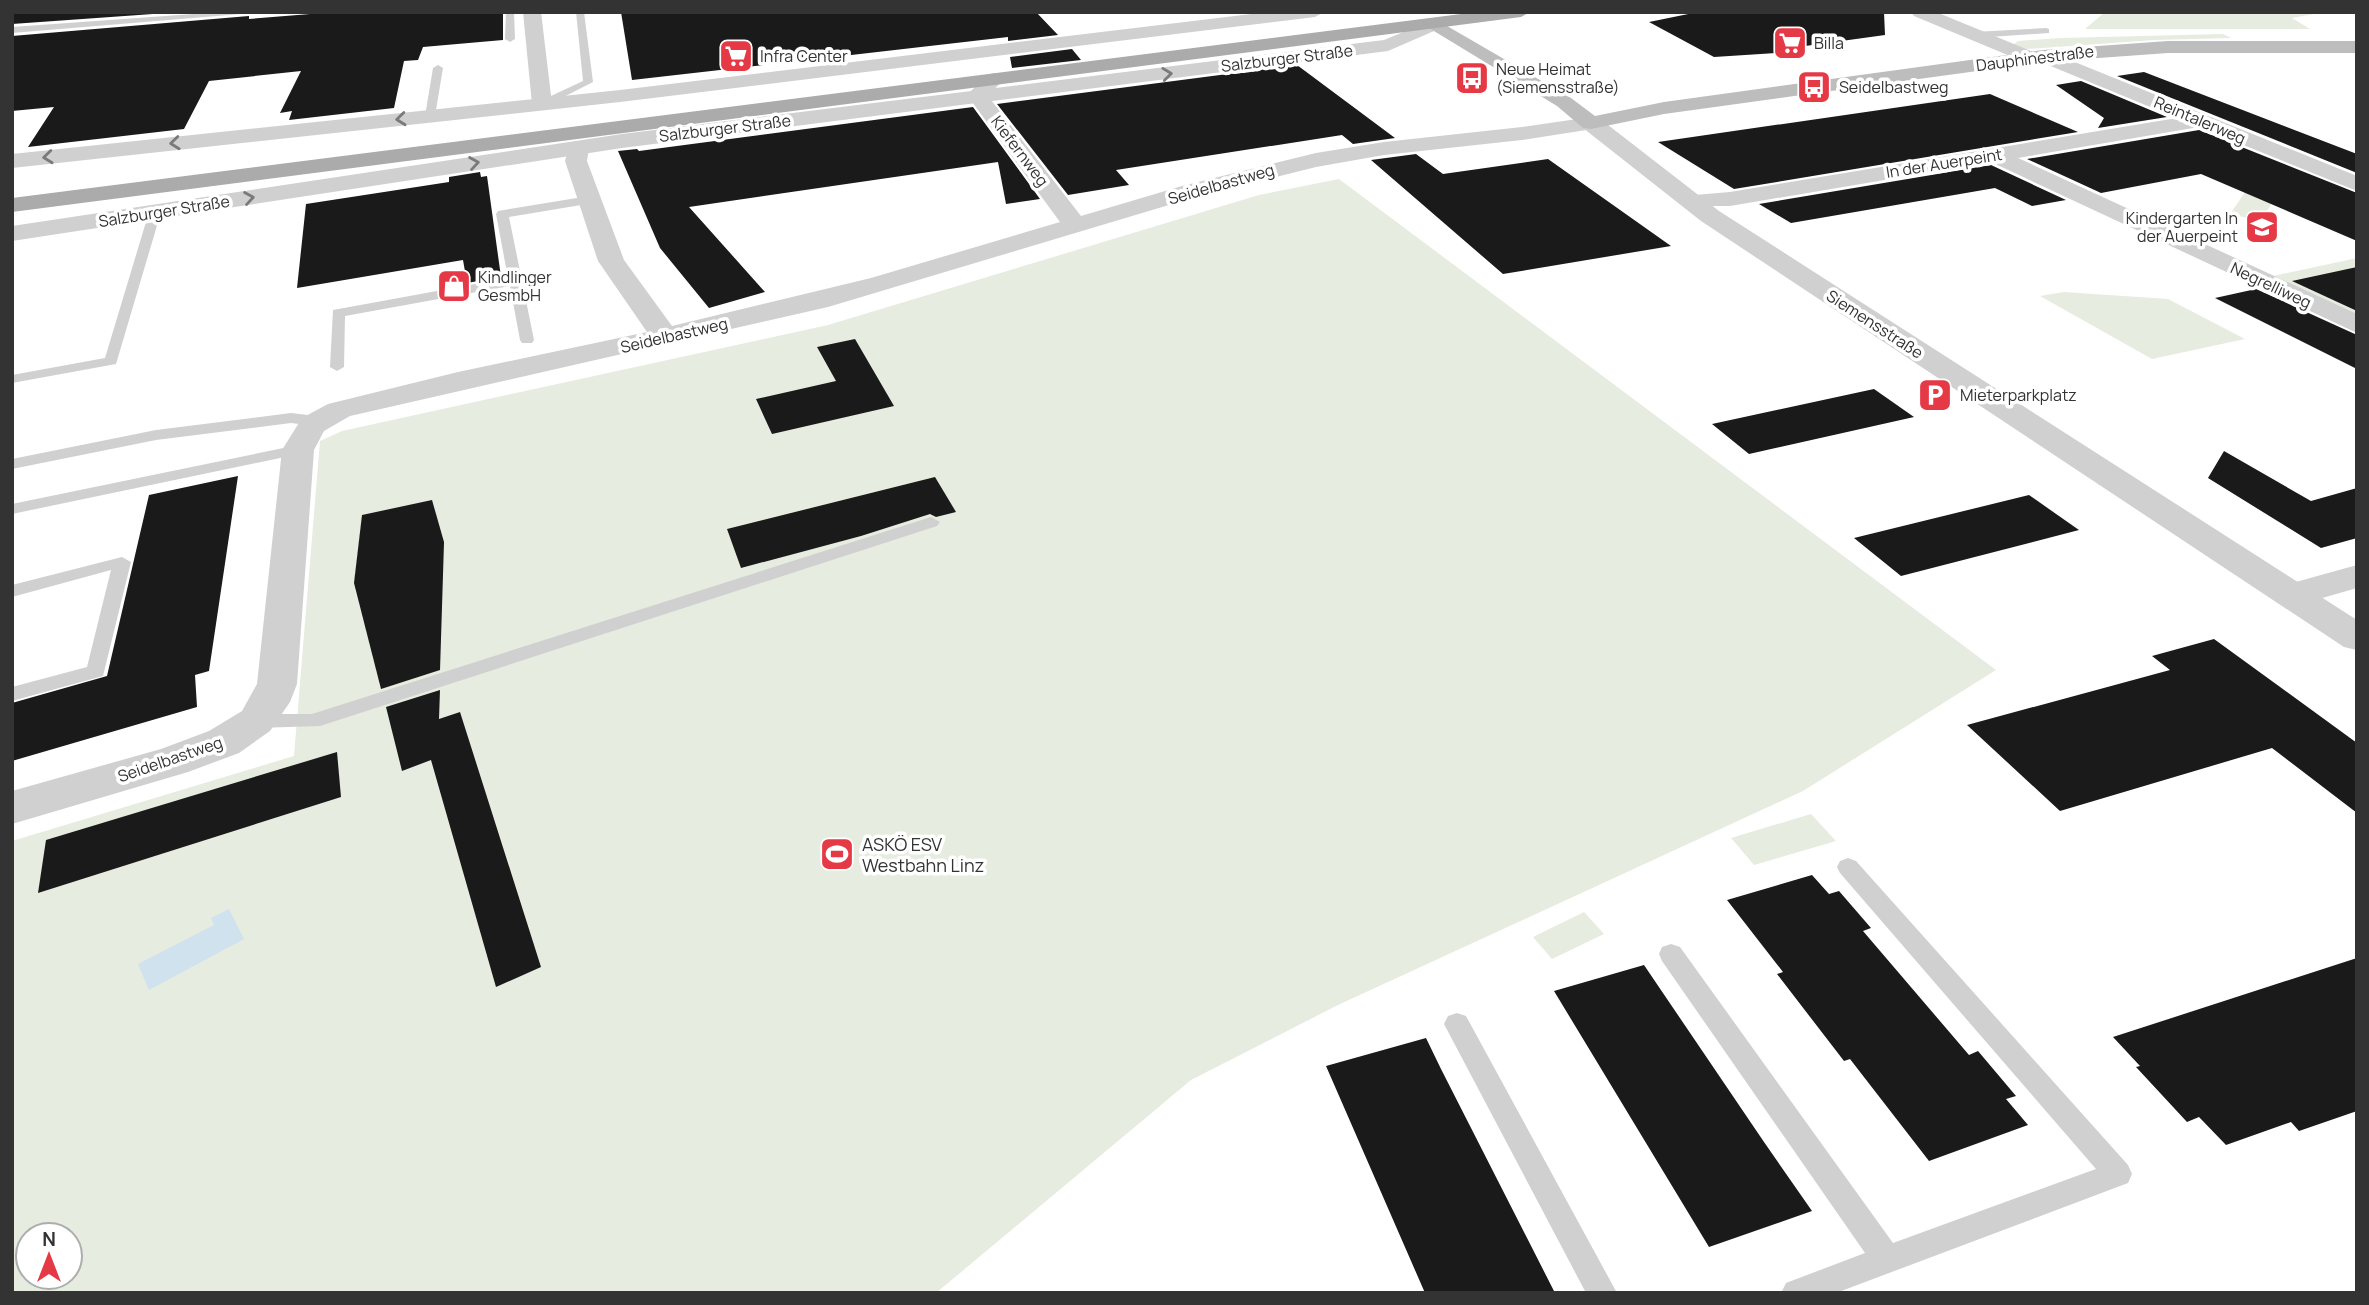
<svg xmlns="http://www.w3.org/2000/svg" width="2369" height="1305" font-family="Manrope,sans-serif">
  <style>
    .green { fill: #e6ecdf; fill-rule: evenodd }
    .water { fill: #cfe2ee }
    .building { fill: #1a1a1a }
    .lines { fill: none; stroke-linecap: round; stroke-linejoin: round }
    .service { fill: #d0d0d0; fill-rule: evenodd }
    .minor { fill: #d0d0d0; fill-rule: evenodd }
    .tertiary { fill: #d0d0d0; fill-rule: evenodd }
    .secondary { fill: #bdbdbd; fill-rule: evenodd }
    .primary { fill: #ababab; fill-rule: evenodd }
    .oneway { stroke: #7a7a7a }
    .labels { text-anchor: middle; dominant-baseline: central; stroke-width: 7; stroke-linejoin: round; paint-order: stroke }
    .far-poi-label { font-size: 16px; fill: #333; stroke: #fff; text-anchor: start }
    .far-street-label { font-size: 16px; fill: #333; stroke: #fff }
    .poi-label { font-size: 18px; fill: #333; stroke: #fff; text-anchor: start }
  </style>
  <rect width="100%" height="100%" fill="#fff"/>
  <!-- green -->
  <g class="green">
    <polygon points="2105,12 2325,12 2292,18 2310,29 2085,29"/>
    <polygon points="2223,34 2231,38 2154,40 2027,49 2012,46 2018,41 2060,38"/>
    <path d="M1339 179 1996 670 1803 791 1338 1005 1191 1080 936 1293H12V841L294 756 320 441 342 431 828 325 1259 195ZM28 1235H70V1277H28Z"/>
    <polygon points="2246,191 2275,198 2261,221 2230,214"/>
    <polygon points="2357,258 2357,315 2273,276"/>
    <polygon points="2064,292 2168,299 2245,339 2152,359 2040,296"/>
    <polygon points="1811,814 1836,841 1754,865 1731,838"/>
    <polygon points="1584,912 1604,934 1552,959 1533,937"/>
  </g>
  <!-- water -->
  <polygon class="water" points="229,909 244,939 149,990 138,964 214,925 211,918"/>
  <!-- building -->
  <g class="building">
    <polygon points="12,12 181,12 12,24"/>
    <polygon points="335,12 503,12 503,40 423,47 418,60 404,61 394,108 289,120 292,111 280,113 301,71 209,81 184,129 28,147 54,107 12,111 12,36 249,16 249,19"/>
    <polygon points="621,12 1036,12 1058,35 1008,41 1008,37 632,80"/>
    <polygon points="1698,12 1884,12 1885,35 1798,47 1791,52 1714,57 1649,22"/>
    <polygon points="1072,49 1081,60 1012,68 1010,57"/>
    <polygon points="1297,65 1395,138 1353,144 1342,135 1116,170 1129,185 1068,195 997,104"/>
    <polygon points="2144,72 2357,154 2357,173 2117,76"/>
    <polygon points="2081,81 2167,117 2098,128 2104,118 2056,85"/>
    <polygon points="1990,94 2078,132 1734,189 1658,142"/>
    <polygon points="973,107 1040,199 1006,204 998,162 689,207 765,292 709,308 660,248 618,151 637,149 639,151"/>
    <polygon points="2199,130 2357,193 2357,241 2201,174 2101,193 2027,159"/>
    <polygon points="1416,154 1443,174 1548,159 1671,246 1503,274 1371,160"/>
    <polygon points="1991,165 2066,200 2032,206 1995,188 1791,223 1759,204"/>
    <polygon points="480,172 481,177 487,176 501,277 467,283 463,260 297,288 306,204 449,182 449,177"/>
    <polygon points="2357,267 2357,311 2292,281"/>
    <polygon points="2256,289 2357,335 2357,369 2215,298"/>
    <polygon points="855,339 894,406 772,434 756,399 836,381 817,347"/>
    <polygon points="1874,389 1914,417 1749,454 1712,424"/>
    <polygon points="2224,451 2311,501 2357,488 2357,538 2321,548 2208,478"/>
    <polygon points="238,476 209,671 195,675 197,707 12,761 12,703 107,676 149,495"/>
    <polygon points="935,477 956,512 936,517 930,514 861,536 741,568 727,529"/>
    <polygon points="2029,495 2079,530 1901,576 1854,538"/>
    <polygon points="432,500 444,542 440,670 381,689 354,583 362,515"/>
    <polygon points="2214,639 2357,743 2357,813 2272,748 2060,811 1967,725 2170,670 2152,656"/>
    <polygon points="440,690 439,719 460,712 541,967 496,987 431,760 402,771 386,707"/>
    <polygon points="337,752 341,797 38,893 46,840"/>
    <polygon points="1812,875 1829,894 1839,891 1871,928 1863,931 1969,1055 1978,1051 2016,1096 2006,1099 2028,1125 1929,1161 1850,1059 1844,1061 1777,974 1783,972 1727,900"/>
    <polygon points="2357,958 2357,1111 2299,1131 2291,1122 2226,1145 2199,1117 2187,1122 2136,1067 2140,1066 2113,1037"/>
    <polygon points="1644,965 1764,1142 1812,1211 1709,1247 1554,991"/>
    <polygon points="1426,1038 1441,1069 1555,1293 1425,1293 1326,1066"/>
  </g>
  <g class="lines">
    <!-- service -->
    <g class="service">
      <polygon points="221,12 266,12 12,33 12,27"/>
      <polygon points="506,12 514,12 515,39 510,42 505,39"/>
      <polygon points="576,12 584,12 593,82 546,106 538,106 538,102 583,81"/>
      <polygon points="2046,28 2049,29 2049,33 1974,38 1969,35 1974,32"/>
      <polygon points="438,65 443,68 435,116 430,119 425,116 433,68"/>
      <polygon points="589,196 595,200 593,203 509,217 534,340 532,343 522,343 520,340 510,286 345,316 344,367 337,371 330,367 333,310 508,278 496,214 498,211"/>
      <polygon points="155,208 161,212 116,364 12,383 12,375 105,358 149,212"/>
      <polygon points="291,413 316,416 324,421 316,426 291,423 156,440 12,469 12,459 156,430"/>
      <polygon points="298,445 306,450 304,453 12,514 12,504"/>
      <polygon points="931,517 940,522 937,526 320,726 256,728 249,726 246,721 249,716 256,714 312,714"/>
      <polygon points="122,557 131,562 103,676 12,701 12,687 87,667 111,570 12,597 12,585"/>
      <polygon points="1848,858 1856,861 2128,1165 2132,1174 2128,1183 1836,1293 1781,1293 1786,1283 1865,1253 1662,961 1659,954 1662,947 1671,944 1680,947 1893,1243 2096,1169 1840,873 1837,867 1840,861"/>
      <polygon points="1457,1013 1466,1016 1617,1293 1586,1293 1444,1024 1448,1016"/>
    </g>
    <!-- minor -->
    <g class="minor">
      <polygon points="523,12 541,12 552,104 549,108 535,108 532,104"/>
      <polygon points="1911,12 1936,12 2036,53 2043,50 2050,52 2357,176 2357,191 2199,127 2018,158 2357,314 2357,333 1991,162 1730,206 1683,206 1679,201 1683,196 1730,192 2177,118 2036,60 2029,63 2022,61 1914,16"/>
      <polygon points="994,73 1001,75 1004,79 988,96 1081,216 1182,186 1316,153 1384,142 1522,127 1591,117 1599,118 1602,123 1599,128 1522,140 1384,155 1316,167 1199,196 828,307 350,416 324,431 314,450 297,684 290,702 270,731 239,753 188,772 12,824 12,791 161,749 209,731 242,711 257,684 282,450 302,418 328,404 458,372 647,332 598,261 565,161 570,143 586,143 589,148 587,161 624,260 672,326 871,278 1060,222 967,95 987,75"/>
      <polygon points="2357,565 2357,588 2291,607 2278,603 2273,595 2278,587"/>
    </g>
    <!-- tertiary -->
    <g class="tertiary">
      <polygon points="1268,12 1324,12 1315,17 620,102 12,168 12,154 620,90"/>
      <polygon points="1435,19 1444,24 1441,28 1388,51 622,148 12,241 12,226 622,134 1384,40"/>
      <polygon points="1591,117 1599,118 1719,211 2357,620 2357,650 2344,647 1701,221 1583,128 1580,123 1583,118"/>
    </g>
    <!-- secondary -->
    <polygon class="secondary" points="1435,19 1571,98 1595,116 1664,102 2043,50 2168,41 2357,41 2357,53 2168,53 2043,62 1664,114 1591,129 1583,128 1557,106 1429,28 1426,24"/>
    <!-- primary -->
    <polygon class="primary" points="1477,12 1530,12 1521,17 12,212 12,198"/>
  </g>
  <!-- one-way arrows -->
  <defs><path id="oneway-chevron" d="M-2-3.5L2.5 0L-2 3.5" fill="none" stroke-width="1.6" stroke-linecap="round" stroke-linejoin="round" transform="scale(1.75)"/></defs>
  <g class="oneway">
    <use href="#oneway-chevron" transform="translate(1167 74) rotate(-7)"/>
    <use href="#oneway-chevron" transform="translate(401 119) rotate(174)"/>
    <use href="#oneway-chevron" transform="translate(175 143) rotate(174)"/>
    <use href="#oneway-chevron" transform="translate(48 157) rotate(174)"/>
    <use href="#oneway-chevron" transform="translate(474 163) rotate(-9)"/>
    <use href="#oneway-chevron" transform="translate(249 198) rotate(-9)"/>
  </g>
  <!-- icons -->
  <defs>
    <g id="supermarket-square" transform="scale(1.75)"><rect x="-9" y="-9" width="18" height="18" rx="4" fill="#e63946" stroke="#fff"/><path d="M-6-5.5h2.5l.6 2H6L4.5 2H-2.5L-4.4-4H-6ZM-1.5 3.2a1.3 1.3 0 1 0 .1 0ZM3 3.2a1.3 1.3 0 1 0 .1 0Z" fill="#fff"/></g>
    <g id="bus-square" transform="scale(1.75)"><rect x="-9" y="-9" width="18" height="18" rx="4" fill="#e63946" stroke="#fff"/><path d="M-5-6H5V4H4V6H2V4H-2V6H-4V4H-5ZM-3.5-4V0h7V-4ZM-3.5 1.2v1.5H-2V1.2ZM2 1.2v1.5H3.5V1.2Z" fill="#fff"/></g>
    <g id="school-square" transform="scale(1.75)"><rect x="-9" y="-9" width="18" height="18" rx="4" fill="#e63946" stroke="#fff"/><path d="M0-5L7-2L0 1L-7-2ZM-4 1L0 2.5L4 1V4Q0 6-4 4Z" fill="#fff"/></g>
    <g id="shop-square" transform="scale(1.75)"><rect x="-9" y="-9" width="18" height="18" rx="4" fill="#e63946" stroke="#fff"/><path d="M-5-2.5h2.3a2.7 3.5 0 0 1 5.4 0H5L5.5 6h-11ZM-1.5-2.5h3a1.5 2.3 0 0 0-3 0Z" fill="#fff"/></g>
    <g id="parking-square" transform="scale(1.75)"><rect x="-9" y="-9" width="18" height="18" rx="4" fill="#e63946" stroke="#fff"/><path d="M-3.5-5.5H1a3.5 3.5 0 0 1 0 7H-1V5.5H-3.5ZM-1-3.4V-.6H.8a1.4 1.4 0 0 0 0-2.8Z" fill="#fff"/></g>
    <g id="stadium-square" transform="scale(1.75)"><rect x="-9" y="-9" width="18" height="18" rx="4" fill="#e63946" stroke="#fff"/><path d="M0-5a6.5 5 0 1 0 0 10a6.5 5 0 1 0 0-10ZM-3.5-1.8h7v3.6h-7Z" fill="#fff"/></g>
  </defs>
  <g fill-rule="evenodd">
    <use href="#supermarket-square" x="1790" y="43"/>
    <use href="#supermarket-square" x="736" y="56"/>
    <use href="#bus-square" x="1472" y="78"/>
    <use href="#bus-square" x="1814" y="87"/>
    <use href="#school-square" x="2262" y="227"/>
    <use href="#shop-square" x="454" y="286"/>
    <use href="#parking-square" x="1935" y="395"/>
    <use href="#stadium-square" x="837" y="854"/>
  </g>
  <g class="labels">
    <!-- far-poi labels -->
    <g class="far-poi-label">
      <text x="1814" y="43">Billa</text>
      <text x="760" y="56">Infra Center</text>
      <text x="1496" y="69">Neue Heimat<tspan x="1496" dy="18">(Siemensstraße)</tspan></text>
      <text x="1839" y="87">Seidelbastweg</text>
      <text x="2238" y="218" text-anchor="end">Kindergarten In<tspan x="2238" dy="18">der Auerpeint</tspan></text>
      <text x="478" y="277">Kindlinger<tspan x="478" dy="18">GesmbH</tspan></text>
      <text x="1960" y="395">Mieterparkplatz</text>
    </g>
    <!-- far-street labels -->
    <g class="far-street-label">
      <text transform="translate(1287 58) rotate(-7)">Salzburger Straße</text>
      <text transform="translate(2035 58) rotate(-7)">Dauphinestraße</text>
      <text transform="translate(2200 120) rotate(23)">Reintalerweg</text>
      <text transform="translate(725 128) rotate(-7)">Salzburger Straße</text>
      <text transform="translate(1020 151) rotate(53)">Kiefernweg</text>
      <text transform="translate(1944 163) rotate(-9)">In der Auerpeint</text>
      <text transform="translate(1221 184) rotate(-16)">Seidelbastweg</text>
      <text transform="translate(164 211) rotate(-9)">Salzburger Straße</text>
      <text transform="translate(2271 285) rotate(25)">Negrelliweg</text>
      <text transform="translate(1875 324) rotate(33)">Siemensstraße</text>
      <text transform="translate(674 335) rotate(-13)">Seidelbastweg</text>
      <text transform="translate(170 759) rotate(-19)">Seidelbastweg</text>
    </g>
    <!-- poi labels -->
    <g class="poi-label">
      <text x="862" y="844">ASKÖ ESV<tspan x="862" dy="21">Westbahn Linz</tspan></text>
    </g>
  </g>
  <!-- border -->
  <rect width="2369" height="1305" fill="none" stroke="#333333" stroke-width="28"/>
  <!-- north arrow -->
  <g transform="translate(49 1256)"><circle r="33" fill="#ffffff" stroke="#adadad" stroke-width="2"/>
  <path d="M0-5L12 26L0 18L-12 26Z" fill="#e63946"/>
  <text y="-10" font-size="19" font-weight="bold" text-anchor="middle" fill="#333333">N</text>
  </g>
</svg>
